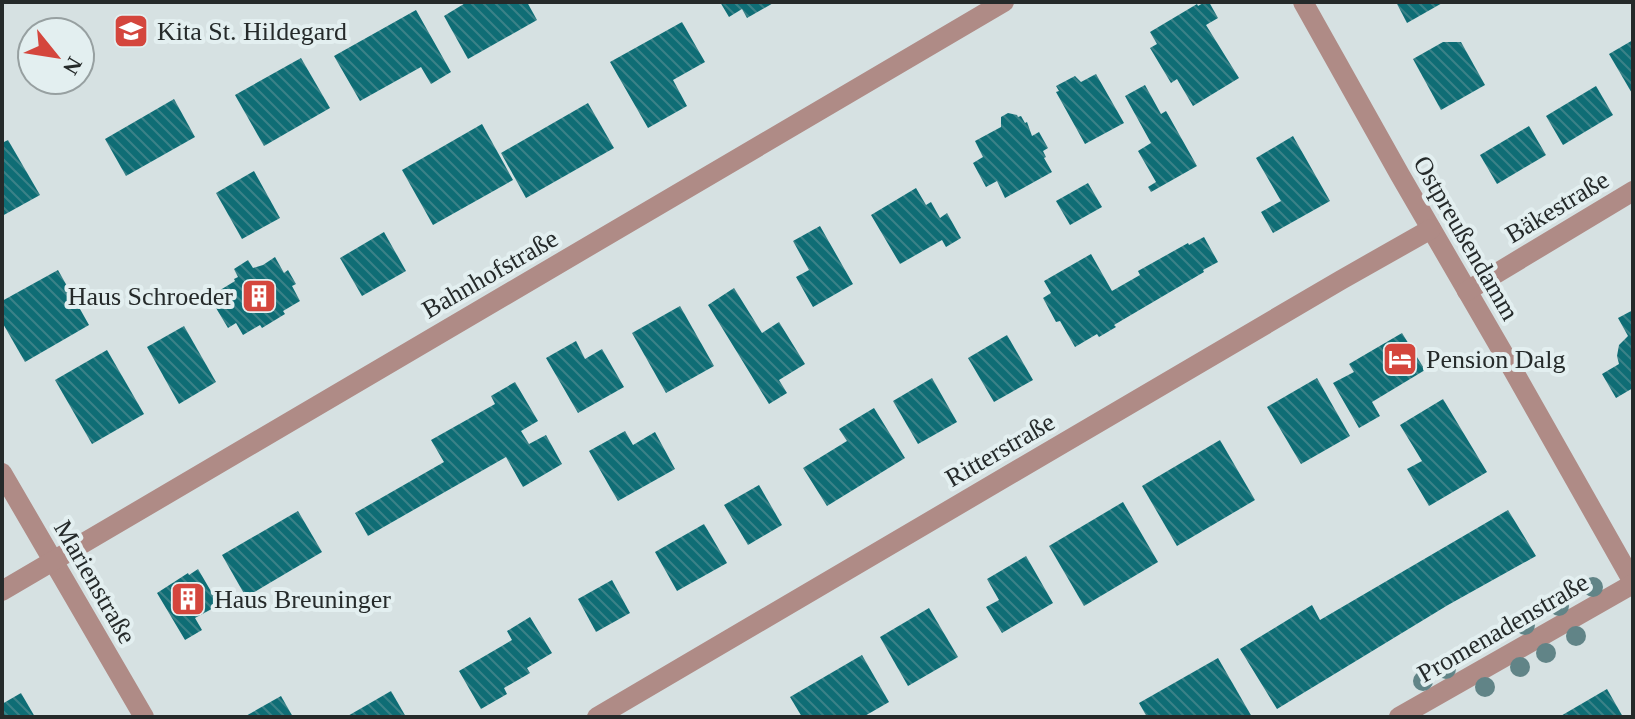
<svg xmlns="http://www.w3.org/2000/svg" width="1635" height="719" font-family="'Times New Roman',serif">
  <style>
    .building { fill: url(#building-back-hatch) }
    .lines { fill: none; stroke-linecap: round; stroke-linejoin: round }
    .minor { stroke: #af8b86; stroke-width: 20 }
    .tree { fill: #618487 }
    .labels { text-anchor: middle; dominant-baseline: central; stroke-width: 8; stroke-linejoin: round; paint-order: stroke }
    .poi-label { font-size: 26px; fill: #252a2a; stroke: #e3eff0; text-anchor: start }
    .street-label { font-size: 26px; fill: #252a2a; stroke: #e3eff0 }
  </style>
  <defs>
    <pattern id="building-back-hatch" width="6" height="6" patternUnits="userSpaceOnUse" patternTransform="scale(2)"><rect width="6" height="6" fill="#0f6d75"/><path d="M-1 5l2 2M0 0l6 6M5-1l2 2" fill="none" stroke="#3b8288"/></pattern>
  </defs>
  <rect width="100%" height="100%" fill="#d6e1e2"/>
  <!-- building -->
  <g class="building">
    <polygon points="467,2 527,2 537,20 468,59 444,16"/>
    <polygon points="720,2 775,2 747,18 742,9 729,17"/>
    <polygon points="1205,2 1209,2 1218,18 1206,25 1239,78 1193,106 1177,79 1171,83 1150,48 1157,44 1150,32 1197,4 1198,6"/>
    <polygon points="1396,2 1444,2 1407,23"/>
    <polygon points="416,10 451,72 431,84 421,67 360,101 334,56"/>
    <polygon points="682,22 705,62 673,80 687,106 648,128 610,62"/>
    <polygon points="1633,40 1633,95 1609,54"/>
    <polygon points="1443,42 1461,42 1485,85 1441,110 1413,59"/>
    <polygon points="301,58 330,108 264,146 235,95"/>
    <polygon points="1096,74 1124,123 1085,144 1056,92 1059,91 1056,86 1075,76 1081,82"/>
    <polygon points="1145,85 1161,114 1166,111 1197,166 1151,192 1148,187 1156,182 1138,151 1151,143 1125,96"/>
    <polygon points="1596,86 1613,115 1563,145 1546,116"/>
    <polygon points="174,99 195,137 126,176 105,139"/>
    <polygon points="588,103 614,148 526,198 501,153"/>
    <polygon points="1008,113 1017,115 1018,117 1021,116 1025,123 1027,122 1032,136 1039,132 1048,148 1043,151 1046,157 1044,158 1052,172 1005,198 997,181 986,187 973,163 983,157 975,141 1001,127 1001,117"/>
    <polygon points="482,124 513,180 433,225 402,170"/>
    <polygon points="1529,126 1546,155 1497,184 1480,155"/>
    <polygon points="1293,136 1330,201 1273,233 1261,212 1281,201 1256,158"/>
    <polygon points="8,140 40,195 2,216 2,143"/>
    <polygon points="254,171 280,218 242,239 216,193"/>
    <polygon points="1088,183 1102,207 1070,225 1056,201"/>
    <polygon points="916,188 926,205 931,202 940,218 947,213 961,238 946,247 942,240 900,264 871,215"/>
    <polygon points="820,226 853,284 813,307 796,277 809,270 793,241"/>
    <polygon points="384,232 406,271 362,296 340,258"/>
    <polygon points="1204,237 1218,262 1203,270 1204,272 1114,325 1116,327 1099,337 1097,334 1075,347 1060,321 1056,322 1043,298 1051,293 1044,281 1091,254 1112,291 1140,275 1138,271 1188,243 1189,245"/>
    <polygon points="275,257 284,273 288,270 296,284 292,286 300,301 283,311 285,314 262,328 260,325 243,335 236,323 228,328 216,308 224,303 217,292 235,281 234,279 238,277 234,269 248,260 253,268 263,265"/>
    <polygon points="58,270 89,325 25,362 2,322 2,301"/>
    <polygon points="734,288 762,333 779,322 805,364 779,380 787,393 769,404 708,305"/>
    <polygon points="680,306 714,366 666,393 632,333"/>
    <polygon points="1633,310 1633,388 1616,398 1602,374 1619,364 1617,356 1619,345 1628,336 1618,318"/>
    <polygon points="184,326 216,382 179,404 147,347"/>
    <polygon points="1402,333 1425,370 1372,402 1380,416 1359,428 1333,383 1354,372 1349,364"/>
    <polygon points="1007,335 1033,380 994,402 968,358"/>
    <polygon points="576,341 585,359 602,349 624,387 578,413 546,358"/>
    <polygon points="107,350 144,414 92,444 55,380"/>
    <polygon points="932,378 957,422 918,444 893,401"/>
    <polygon points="1317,378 1350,436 1301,464 1267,407"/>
    <polygon points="515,382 538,421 521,431 529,444 546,435 562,464 523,487 506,457 368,536 355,513 444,462 431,440 495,404 491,396"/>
    <polygon points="1443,399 1487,472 1429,506 1407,469 1422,461 1400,425"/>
    <polygon points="874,408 905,458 827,506 803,468 847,441 839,429"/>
    <polygon points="625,431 633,445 655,432 675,469 618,501 589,451"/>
    <polygon points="1220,440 1255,500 1177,546 1142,486"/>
    <polygon points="759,485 782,525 748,545 724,505"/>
    <polygon points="1123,502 1158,562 1084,606 1049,546"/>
    <polygon points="1508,510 1536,556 1448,605 1277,709 1240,649 1312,605 1320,620"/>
    <polygon points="298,511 322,552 246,597 222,555"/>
    <polygon points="704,524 727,563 677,591 655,552"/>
    <polygon points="1026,556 1053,603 1002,633 986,607 999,600 987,579"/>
    <polygon points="198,569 219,605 195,618 202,630 185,640 157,593 188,573 189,575"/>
    <polygon points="612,580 630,613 596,632 578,599"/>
    <polygon points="929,608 958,657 908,686 880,637"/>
    <polygon points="530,617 552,653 527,668 530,673 504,688 507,694 481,709 459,671 512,640 507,631"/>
    <polygon points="862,655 889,702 863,717 802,717 790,697"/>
    <polygon points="1218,658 1252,717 1147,717 1139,703"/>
    <polygon points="1607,689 1623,717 1559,717"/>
    <polygon points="391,691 406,717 346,717"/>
    <polygon points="21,693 35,717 2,717 2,704"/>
    <polygon points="281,696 293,717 244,717"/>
  </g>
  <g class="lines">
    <!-- minor -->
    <g class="minor">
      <polyline points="1303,2 1400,175 1513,370 1633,582"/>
      <polyline points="1467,291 1633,191"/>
      <polyline points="2,473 144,717"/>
      <polyline points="2,591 1004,2"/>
      <polyline points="597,717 1341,280 1431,229"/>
      <polyline points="1399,717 1633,584"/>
    </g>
  </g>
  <!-- trees -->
  <g class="tree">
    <circle cx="1593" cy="587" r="10"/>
    <circle cx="1559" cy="606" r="10"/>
    <circle cx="1525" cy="625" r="10"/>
    <circle cx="1576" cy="636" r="10"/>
    <circle cx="1546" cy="653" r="10"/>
    <circle cx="1520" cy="667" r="10"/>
    <circle cx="1446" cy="669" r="10"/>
    <circle cx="1423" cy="681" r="10"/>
    <circle cx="1485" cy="687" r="10"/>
  </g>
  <!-- icons -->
  <defs>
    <g id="school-square" transform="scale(1.8)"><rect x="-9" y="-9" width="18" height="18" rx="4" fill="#d4463d" stroke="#e3eff0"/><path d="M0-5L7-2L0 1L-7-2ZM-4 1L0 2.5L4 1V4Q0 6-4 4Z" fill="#fff"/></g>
    <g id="building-square" transform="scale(1.8)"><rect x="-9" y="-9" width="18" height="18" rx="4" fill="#d4463d" stroke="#e3eff0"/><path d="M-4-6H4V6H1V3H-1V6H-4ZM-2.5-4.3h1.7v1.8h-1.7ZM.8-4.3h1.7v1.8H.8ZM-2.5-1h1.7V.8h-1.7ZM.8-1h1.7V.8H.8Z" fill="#fff"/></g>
    <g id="hotel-square" transform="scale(1.8)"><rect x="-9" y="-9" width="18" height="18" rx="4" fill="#d4463d" stroke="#e3eff0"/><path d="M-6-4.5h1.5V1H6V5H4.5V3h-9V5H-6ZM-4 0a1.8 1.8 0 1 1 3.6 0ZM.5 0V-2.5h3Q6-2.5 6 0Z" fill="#fff"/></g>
  </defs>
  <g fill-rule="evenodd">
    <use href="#school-square" x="131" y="31"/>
    <use href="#building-square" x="259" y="296"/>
    <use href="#hotel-square" x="1400" y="359"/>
    <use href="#building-square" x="188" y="599"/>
  </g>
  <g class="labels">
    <!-- poi labels -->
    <g class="poi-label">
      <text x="157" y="31">Kita St. Hildegard</text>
      <text x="233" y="296" text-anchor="end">Haus Schroeder</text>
      <text x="1426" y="359">Pension Dalg</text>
      <text x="214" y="599">Haus Breuninger</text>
    </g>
    <!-- street labels -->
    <g class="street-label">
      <text transform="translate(1557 207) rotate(-31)">Bäkestraße</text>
      <text transform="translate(1466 238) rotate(60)">Ostpreußendamm</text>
      <text transform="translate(490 274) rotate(-30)">Bahnhofstraße</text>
      <text transform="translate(1000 450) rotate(-30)">Ritterstraße</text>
      <text transform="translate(95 582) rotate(60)">Marienstraße</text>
      <text transform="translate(1503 628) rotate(-30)">Promenadenstraße</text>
    </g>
  </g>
  <!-- border -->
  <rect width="1635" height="719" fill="none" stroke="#252a2a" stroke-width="8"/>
  <!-- north arrow -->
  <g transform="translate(56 56) rotate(120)"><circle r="38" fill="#e3eff0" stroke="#97a0a1" stroke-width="2"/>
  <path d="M0-6L14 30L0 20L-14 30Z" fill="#d4463d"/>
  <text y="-12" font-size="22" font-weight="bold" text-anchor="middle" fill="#252a2a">N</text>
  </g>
</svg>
